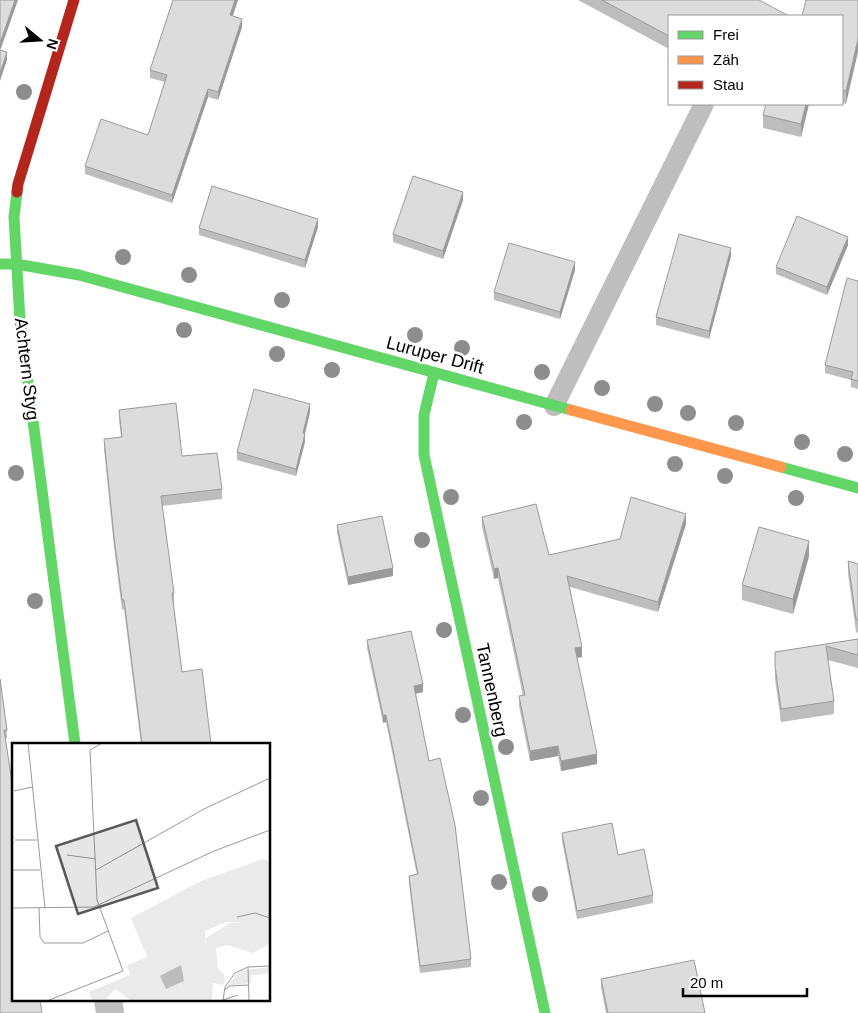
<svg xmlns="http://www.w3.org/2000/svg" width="858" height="1013" font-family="Arial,sans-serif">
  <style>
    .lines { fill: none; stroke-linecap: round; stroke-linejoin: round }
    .lane { stroke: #bebebe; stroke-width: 20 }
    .street { stroke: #bebebe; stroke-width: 28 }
    .fast { stroke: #63d668; stroke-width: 11 }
    .slow { stroke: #ff974d; stroke-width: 11 }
    .jam { stroke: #b3261e; stroke-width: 11 }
    .tree { fill: #8d8d8d }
    .wall { fill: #bdbdbd }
    .shaded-wall { fill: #9a9a9a }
    .building { fill: #dcdcdc; stroke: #9a9a9a }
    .labels { text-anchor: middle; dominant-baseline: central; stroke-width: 5; stroke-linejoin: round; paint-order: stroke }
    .street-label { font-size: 18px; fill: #000; stroke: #fff }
    .inset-road { fill: none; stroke: #999; stroke-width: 1 }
    .view { fill: #595959; fill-opacity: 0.15; stroke: #595959; stroke-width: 2.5 }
    .inset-edge { fill: none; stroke: #000; stroke-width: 2.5 }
  </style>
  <rect width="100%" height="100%" fill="#fff"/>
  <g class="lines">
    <!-- lane -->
    <polyline class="lane" points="554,406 704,104"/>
    <!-- street -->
    <polyline class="street" points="108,999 110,1013"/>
    <!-- fast -->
    <g class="fast">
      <polyline points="17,192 14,217 20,321 75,744"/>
      <polyline points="0,264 16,264 79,275 571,410"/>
      <polyline points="434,373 424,415 424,455 545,1013"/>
      <polyline points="781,467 858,488"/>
    </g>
    <!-- slow -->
    <polyline class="slow" points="571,410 781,467"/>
    <!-- jam -->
    <polyline class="jam" points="17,192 18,184 74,0"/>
  </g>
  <!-- trees -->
  <g class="tree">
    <circle cx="24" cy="92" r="8"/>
    <circle cx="123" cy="257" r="8"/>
    <circle cx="189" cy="275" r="8"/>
    <circle cx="282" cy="300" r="8"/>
    <circle cx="184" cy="330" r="8"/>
    <circle cx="415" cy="335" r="8"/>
    <circle cx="462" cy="348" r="8"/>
    <circle cx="277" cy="354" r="8"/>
    <circle cx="332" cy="370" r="8"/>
    <circle cx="542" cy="372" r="8"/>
    <circle cx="602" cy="388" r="8"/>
    <circle cx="655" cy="404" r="8"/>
    <circle cx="688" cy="413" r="8"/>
    <circle cx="524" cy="422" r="8"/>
    <circle cx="736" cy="423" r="8"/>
    <circle cx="802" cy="442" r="8"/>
    <circle cx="845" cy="454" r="8"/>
    <circle cx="675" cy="464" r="8"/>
    <circle cx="16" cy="473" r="8"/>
    <circle cx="725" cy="476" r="8"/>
    <circle cx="451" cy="497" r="8"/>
    <circle cx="796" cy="498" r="8"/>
    <circle cx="422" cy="540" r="8"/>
    <circle cx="35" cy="601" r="8"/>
    <circle cx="444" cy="630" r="8"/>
    <circle cx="463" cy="715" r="8"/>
    <circle cx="506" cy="747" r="8"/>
    <circle cx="481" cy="798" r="8"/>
    <circle cx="499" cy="882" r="8"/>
    <circle cx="540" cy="894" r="8"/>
  </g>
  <!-- wall -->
  <g class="wall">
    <polygon points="173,0 238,0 233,16 242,27 218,100 208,97 172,203 85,174 85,166 148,135 165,82 150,78 150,70"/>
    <polygon points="578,0 759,0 669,16 669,49"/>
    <polygon points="858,0 846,104 842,103 842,16"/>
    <polygon points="809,104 801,137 763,128 763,115"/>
    <polygon points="463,200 443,259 393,242 393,234"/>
    <polygon points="318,227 305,268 199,235 199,228"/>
    <polygon points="848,245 827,295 776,274 776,267"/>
    <polygon points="731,256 709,339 656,325 656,317"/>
    <polygon points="575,270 560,319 494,300 494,292"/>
    <polygon points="858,281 858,389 851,387 851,380 825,373 825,365"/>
    <polygon points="119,410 182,456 222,489 222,499 162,506 174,593 174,603 173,603 182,672 211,744 141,744 124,609 122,610 114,547 104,449 104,439 121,437 119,420"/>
    <polygon points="310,412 305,434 305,442 296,476 237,460 237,452"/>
    <polygon points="482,517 549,555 686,524 658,612 570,587 582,657 577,658 597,764 561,771 558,756 530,761 519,706 519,696 523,696 498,578 494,579 482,527"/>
    <polygon points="337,525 393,576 348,585 337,533"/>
    <polygon points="809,556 793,614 742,600 742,585"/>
    <polygon points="848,561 858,564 858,633 856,632 848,574"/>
    <polygon points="858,639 858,668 828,660 834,701 834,714 781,722 775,679 775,652"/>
    <polygon points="367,640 423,692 415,694 429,761 471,959 471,967 420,973 409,884 409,876 417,875 386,722 383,723 367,648"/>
    <polygon points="0,679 7,730 7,738 5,738 14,999 0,1013"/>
    <polygon points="562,833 618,855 653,895 653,903 577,919 562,841"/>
    <polygon points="601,979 705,1013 606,1013 601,987"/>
  </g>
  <!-- shaded-wall -->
  <g class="shaded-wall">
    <polygon points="15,0 18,0 0,51 0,43"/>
    <polygon points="235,0 238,0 230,23 230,15"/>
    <polygon points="242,19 242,27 218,100 218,92"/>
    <polygon points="858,39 858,52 846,104 846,91"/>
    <polygon points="7,52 7,60 0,81 0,73"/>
    <polygon points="208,89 208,97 172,203 172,195"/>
    <polygon points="806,104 809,104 801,137 801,124"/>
    <polygon points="463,192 463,200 443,259 443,251"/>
    <polygon points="318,219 318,227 305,268 305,260"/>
    <polygon points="848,237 848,245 827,295 827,287"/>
    <polygon points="731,248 731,256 709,339 709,331"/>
    <polygon points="575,262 575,270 560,319 560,312"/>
    <polygon points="310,404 310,412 303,441 303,433"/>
    <polygon points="305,434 305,442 296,476 296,469"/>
    <polygon points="686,514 686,524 658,612 658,602"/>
    <polygon points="809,541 809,556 793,614 793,599"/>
    <polygon points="393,568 393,576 348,585 348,577"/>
    <polygon points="498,568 498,578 494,579 494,569"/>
    <polygon points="582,647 582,657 575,658 575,648"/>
    <polygon points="423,684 423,692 414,694 414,686"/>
    <polygon points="383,715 386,715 386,722 383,723"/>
    <polygon points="558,746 558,756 530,761 530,751"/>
    <polygon points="597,754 597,764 561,771 561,761"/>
  </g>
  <!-- building -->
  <g class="building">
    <polygon points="0,0 15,0 0,43"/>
    <polygon points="173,0 235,0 230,15 242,19 218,92 208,89 172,195 85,166 101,119 148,135 167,75 150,70"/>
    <polygon points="602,0 759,0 789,16 669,16 669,36"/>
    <polygon points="806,0 858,0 858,39 846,91 842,90 842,16 802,16"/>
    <polygon points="0,50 7,52 0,73"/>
    <polygon points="766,104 806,104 801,124 763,115"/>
    <polygon points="413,176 463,192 443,251 393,234"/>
    <polygon points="212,186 318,219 305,260 199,228"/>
    <polygon points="797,216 848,237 827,287 776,267"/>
    <polygon points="679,234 731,248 709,331 656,317"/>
    <polygon points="509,243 575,262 560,312 494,292"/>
    <polygon points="847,278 858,281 858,381 851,379 853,372 825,365"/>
    <polygon points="254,389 310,404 303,433 305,434 296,469 237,452"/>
    <polygon points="176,403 182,456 217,453 222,489 161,496 174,593 172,593 182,672 202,669 211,744 142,744 124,600 122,600 114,537 104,439 122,437 119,410"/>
    <polygon points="631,497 686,514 658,602 567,576 582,647 575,648 597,754 561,761 558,746 530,751 519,696 525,695 498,568 494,569 482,517 536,504 549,555 620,539"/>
    <polygon points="382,516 393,568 348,577 337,525"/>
    <polygon points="759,527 809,541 793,599 742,585"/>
    <polygon points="848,561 858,564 858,620 856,619"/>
    <polygon points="411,631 423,684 414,686 429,761 440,758 455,825 471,959 420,966 409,876 418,874 386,715 383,715 367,640"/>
    <polygon points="858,639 858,655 826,646 834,701 781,709 775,666 775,652"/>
    <polygon points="0,679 7,730 4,730 14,795 14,999 40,999 42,1013 0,1013"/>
    <polygon points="612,823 618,855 644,849 653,895 577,911 562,833"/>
    <polygon points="694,960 705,1013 608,1013 601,979"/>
  </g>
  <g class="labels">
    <!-- street labels -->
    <g class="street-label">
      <text transform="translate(435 355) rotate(15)">Luruper Drift</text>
      <text transform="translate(27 369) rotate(83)">Achtern Styg</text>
      <text transform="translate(492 690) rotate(78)">Tannenberg</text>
    </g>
  </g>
  <!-- overview -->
  <g transform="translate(12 743)">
    <rect width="258" height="258" fill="#fff"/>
    <path d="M251 116 257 119V201L241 210 215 202 204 205 206 226 212 231 213 238 211 242 201 240 200 257H118L103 246 95 255 97 257H80L77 249 118 232 115 222 135 214 119 175 189 138ZM214 179 234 180H218L194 195V207L193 188ZM257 224 256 231 239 232V240L215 243 228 228Z" fill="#eaeaea" fill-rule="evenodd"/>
    <path d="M169 222 172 238 154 246 148 233Z" fill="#bcbcbc"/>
    <path class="inset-road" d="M16 0 33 165M2 48 20 44M3 97H25M55 112 84 116M0 127H28M84 127 192 66 258 35M0 165 82 164 202 108 258 87M27 165 28 194 32 200H71L96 188M225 174 243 170 258 175M236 224 237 257M212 247 218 243 237 242M37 257 111 228 85 157 78 7 90 0M211 257 213 244 223 230 236 224 258 223M211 257 226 252"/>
    <path class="view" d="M124 77 146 145 66 171 44 103Z"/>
    <rect width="258" height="258" class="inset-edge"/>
  </g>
  <!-- legend -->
  <rect x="668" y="15" width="175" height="90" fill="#ffffff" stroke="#999999"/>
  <rect x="678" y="31" width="25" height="8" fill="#63d668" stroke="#999999"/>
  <text x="713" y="40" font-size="15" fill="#000000">Frei</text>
  <rect x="678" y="56" width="25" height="8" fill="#ff974d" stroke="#999999"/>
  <text x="713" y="65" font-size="15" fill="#000000">Zäh</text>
  <rect x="678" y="81" width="25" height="8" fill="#b3261e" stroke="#999999"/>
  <text x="713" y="90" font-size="15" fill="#000000">Stau</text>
  <!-- north arrow -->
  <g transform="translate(40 40) rotate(108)" stroke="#ffffff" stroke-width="4" paint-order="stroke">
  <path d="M0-4L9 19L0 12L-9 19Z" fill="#000000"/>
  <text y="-8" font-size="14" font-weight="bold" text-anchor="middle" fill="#000000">N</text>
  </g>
  <!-- scale -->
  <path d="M683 988v8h124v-8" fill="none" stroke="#000000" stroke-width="2.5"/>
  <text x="690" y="988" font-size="15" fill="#000000" stroke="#ffffff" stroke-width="4" paint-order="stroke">20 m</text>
</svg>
